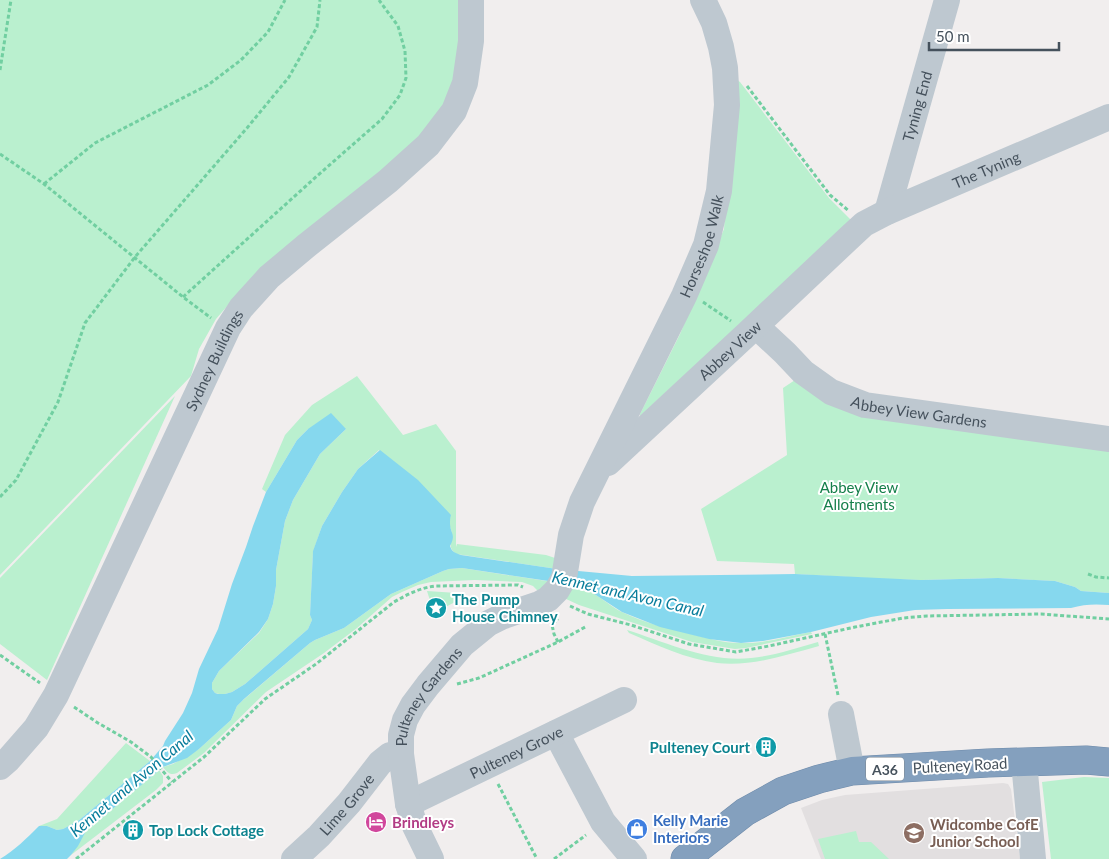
<svg xmlns="http://www.w3.org/2000/svg" width="1109" height="859" font-family="Lato,sans-serif">
  <style>
    .education { fill: #e2dfe0 }
    .green { fill: #baf0cf }
    .water { fill: #86d8ee }
    .lines { fill: none; stroke-linecap: round; stroke-linejoin: round }
    .highway-casing { stroke: #6f8baa; stroke-width: 29 }
    .path { stroke: #71cfa1; stroke-width: 3; stroke-dasharray: 4 2.5; stroke-linecap: butt }
    .minor { stroke: #bec8d0; stroke-width: 26 }
    .highway { stroke: #84a0be; stroke-width: 28 }
    .labels { text-anchor: middle; dominant-baseline: central; stroke-width: 4; stroke-linejoin: round; paint-order: stroke }
    .shield { fill: #fff; stroke: #7d858d; stroke-width: 1 }
    .shield-label { font-size: 14px; font-weight: bold; fill: #45515c }
    .street-label { font-size: 15px; fill: #45515c; stroke: #fff }
    .park-label { font-size: 15px; fill: #147f4a; stroke: #fff }
    .culture-label { font-size: 15px; font-weight: bold; fill: #0d838f; stroke: #fff; text-anchor: start }
    .shop-label { font-size: 15px; font-weight: bold; fill: #366cbe; stroke: #fff; text-anchor: start }
    .hotel-label { font-size: 15px; font-weight: bold; fill: #b23c85; stroke: #fff; text-anchor: start }
    .education-label { font-size: 15px; font-weight: bold; fill: #785e54; stroke: #fff; text-anchor: start }
    .water-label { font-size: 16px; font-style: italic; fill: #097d9c; stroke: #fff }
  </style>
  <rect width="100%" height="100%" fill="#f1eeee"/>
  <!-- education -->
  <polygon class="education" points="1003,783 1008,784 1011,789 1020,859 821,859 801,808 822,800 845,795"/>
  <!-- green -->
  <g class="green">
    <polygon points="0,0 460,0 462,29 456,77 446,107 423,139 254,275 216,319 199,349 191,376 0,575"/>
    <polygon points="737,80 740,82 829,198 852,221 640,416 640,414 680,334 724,229 734,81"/>
    <path d="M357 376 403 435 436 424 456 451V547L457 544 546 555 558 559 557 569 456 554C445 546 455 536 450 527L379 450 358 469 342 492 322 526 313 552 310 615 312 620 308 629 245 684 232 692 225 694H219L215 693 212 689V683L219 671 259 633 268 619 273 604 276 586V570L285 521 293 500 320 454 346 429H308L297 440 266 492 262 489 285 435 312 405Z"/>
    <polygon points="798,378 1109,450 1109,593 1081,591 1075,587 1055,581 1034,580 998,578 921,580 884,579 795,574 794,564 717,561 701,509 787,455 783,388"/>
    <polygon points="175,396 47,680 0,644 0,578"/>
    <path d="M462 568 553 582 540 593 533 586 522 582 475 580 431 582 418 585 402 592 392 597 357 628 324 653 266 692 204 753 177 773C170 776 167 772 163 767L173 764 199 749 231 720 237 706 242 701 310 643 315 640 344 628 391 594 443 571 449 569Z"/>
    <path d="M573 585C590 587 606 604 622 612 644 623 668 628 691 634 707 638 723 643 740 643 763 644 789 636 811 632L812 634 746 648 735 649 692 642 579 605 564 598Z"/>
    <polygon points="427,591 457,593 457,601 434,613"/>
    <path d="M627 630C665 642 710 663 751 658 774 656 796 648 818 642L819 646C786 655 751 667 717 663 686 659 657 645 629 633Z"/>
    <polygon points="126,743 150,761 78,821 63,829 57,830 47,826 39,826 57,819"/>
    <polygon points="159,770 163,776 163,783 156,790 71,855 86,831"/>
    <polygon points="1084,777 1109,778 1109,859 1051,859 1042,782"/>
    <polygon points="856,831 859,842 871,842 889,859 825,859 818,839"/>
  </g>
  <!-- water -->
  <path class="water" d="M331 413 346 429 320 454 293 500 285 521 276 570V586L273 604 268 619 259 632 219 671 212 683V689L215 693 218 694H225L232 692 245 684 308 629 312 620 310 615 313 551 322 526 342 492 358 469 380 450 418 480 451 515C450 518 450 521 450 524 451 535 456 534 450 546 452 552 455 553 461 555L557 569 632 576 795 574 921 580 998 578 1055 581 1075 587 1081 591 1109 593V605C1096 604 1084 604 1071 608L947 609 915 610 871 617 811 632 763 641 741 643 709 639 660 627 622 612 582 586 462 568 449 569 443 571 391 594 344 628 315 640 310 643 244 699 237 706 231 720 199 749 187 758 163 767 86 831 78 846 71 855 67 859H0C15 850 27 838 39 826H47L57 830 63 829 78 821 150 761 163 746 165 741 183 713 192 693 199 669 218 629 232 584 246 547 253 526 266 492 297 440 308 429Z"/>
  <g class="lines">
    <!-- highway casing -->
    <g class="highway-casing">
      <polyline id="highway" points="685,859 745,812 783,791 819,779 852,771 988,763 1086,760 1109,762"/>
    </g>
    <!-- path -->
    <g class="path">
      <polyline points="0,70 11,0"/>
      <polyline points="747,86 830,195 849,211"/>
      <polyline points="0,154 44,184 183,297 211,318"/>
      <polyline points="44,184 95,143 208,85 241,60 268,32 285,0"/>
      <polyline points="183,297 317,176 382,119 400,95 406,78 405,51 398,26 379,0"/>
      <polyline points="703,302 731,321"/>
      <polyline points="0,497 16,480 58,402 85,323 135,257 247,128 289,77 317,27 320,0"/>
      <polyline points="1088,574 1096,577 1109,578"/>
      <polyline points="570,606 588,614 631,625 689,644 736,652 769,646 855,627 903,618 927,616 1041,614 1109,619"/>
      <polyline points="825,634 838,695"/>
      <polyline points="558,642 554,634 552,625 558,619"/>
      <polyline points="0,655 40,683"/>
      <polyline points="457,684 479,678 558,642 587,626"/>
      <polyline points="74,707 98,723 131,742 151,757 172,782"/>
      <polyline points="498,784 537,859"/>
      <path d="M76 859 204 757 265 699 316 664 394 602C408 594 420 588 435 586L518 585 523 587"/>
      <polyline points="554,859 586,835"/>
    </g>
    <!-- minor -->
    <g class="minor">
      <path id="s1" d="M887 212 947 0"/>
      <path id="s2" d="M756 326 785 353 803 372 831 392 865 405 1108 439"/>
      <path id="s3" d="M608 463 747 334 851 236 864 224 887 212 1109 117"/>
      <polyline points="841,714 852,771"/>
      <polyline points="556,733 603,822 634,859"/>
      <polyline points="1024,762 1033,859"/>
      <path id="s4" d="M0 767 8 760 36 728 56 695 228 328 241 308 269 277 306 246 388 181 428 145 454 111 465 83 471 41V0"/>
      <path id="s5" d="M408 804 624 700"/>
      <path id="s6" d="M294 859 319 836 349 803 380 763 390 755 401 754"/>
      <path id="s7" d="M431 859 415 826 408 804 401 754V735L405 720 413 705 428 685 462 645 489 623 501 617 539 604 548 599 557 590 564 578 571 535 582 502 684 296 706 245 719 191 727 105 725 68 721 47 714 23 703 0"/>
    </g>
    <!-- highway -->
    <use href="#highway" class="highway"/>
  </g>
  <!-- icons -->
  <defs>
    <g id="sight-disc" transform="scale(1.125)"><circle r="9.5" fill="#0f9aa8" stroke="#fff"/><path d="M0-6L1.8-2.2L6-1.7L2.9 1.2L3.7 5.4L0 3.3L-3.7 5.4L-2.9 1.2L-6-1.7L-1.8-2.2Z" fill="#fff"/></g>
    <g id="building-disc" transform="scale(1.125)"><circle r="9.5" fill="#0f9aa8" stroke="#fff"/><path d="M-4-6H4V6H1V3H-1V6H-4ZM-2.5-4.3h1.7v1.8h-1.7ZM.8-4.3h1.7v1.8H.8ZM-2.5-1h1.7V.8h-1.7ZM.8-1h1.7V.8H.8Z" fill="#fff"/></g>
    <g id="hotel-disc" transform="scale(1.125)"><circle r="9.5" fill="#d1479c" stroke="#fff"/><path d="M-6-4.5h1.5V1H6V5H4.5V3h-9V5H-6ZM-4 0a1.8 1.8 0 1 1 3.6 0ZM.5 0V-2.5h3Q6-2.5 6 0Z" fill="#fff"/></g>
    <g id="shop-disc" transform="scale(1.125)"><circle r="9.5" fill="#3f7fe0" stroke="#fff"/><path d="M-5-2.5h2.3a2.7 3.5 0 0 1 5.4 0H5L5.5 6h-11ZM-1.5-2.5h3a1.5 2.3 0 0 0-3 0Z" fill="#fff"/></g>
    <g id="school-disc" transform="scale(1.125)"><circle r="9.5" fill="#8d6e63" stroke="#fff"/><path d="M0-5L7-2L0 1L-7-2ZM-4 1L0 2.5L4 1V4Q0 6-4 4Z" fill="#fff"/></g>
  </defs>
  <g fill-rule="evenodd">
    <use href="#sight-disc" x="436" y="608"/>
    <use href="#building-disc" x="766" y="747"/>
    <use href="#hotel-disc" x="376" y="822"/>
    <use href="#shop-disc" x="637" y="829"/>
    <use href="#building-disc" x="133" y="830"/>
    <use href="#school-disc" x="914" y="833"/>
  </g>
  <g class="labels">
    <!-- shield labels -->
    <rect class="shield" x="866" y="757.5" width="38" height="23" rx="4"/>
    <g class="shield-label">
      <text x="885" y="769">A36</text>
    </g>
    <!-- street labels -->
    <g class="street-label">
      <text stroke="none"><textPath href="#s1" startOffset="110">Tyning End</textPath></text>
      <text stroke="none"><textPath href="#s3" startOffset="484">The Tyning</textPath></text>
      <text stroke="none"><textPath href="#s7" startOffset="726">Horseshoe Walk</textPath></text>
      <text stroke="none"><textPath href="#s3" startOffset="166">Abbey View</textPath></text>
      <text stroke="none"><textPath href="#s4" startOffset="462">Sydney Buildings</textPath></text>
      <text stroke="none"><textPath href="#s2" startOffset="191">Abbey View Gardens</textPath></text>
      <text stroke="none"><textPath href="#s7" startOffset="176">Pulteney Gardens</textPath></text>
      <text stroke="none"><textPath href="#s5" startOffset="120">Pulteney Grove</textPath></text>
      <text transform="translate(960 765) rotate(-3)">Pulteney Road</text>
      <text stroke="none"><textPath href="#s6" startOffset="76">Lime Grove</textPath></text>
    </g>
    <!-- park labels -->
    <g class="park-label">
      <text x="859" y="487">Abbey View<tspan x="859" dy="17">Allotments</tspan></text>
    </g>
    <!-- culture labels -->
    <g class="culture-label">
      <text x="452" y="599">The Pump<tspan x="452" dy="17">House Chimney</tspan></text>
      <text x="750" y="747" text-anchor="end">Pulteney Court</text>
      <text x="149" y="830">Top Lock Cottage</text>
    </g>
    <!-- shop labels -->
    <g class="shop-label">
      <text x="653" y="820">Kelly Marie<tspan x="653" dy="17">Interiors</tspan></text>
    </g>
    <!-- hotel labels -->
    <g class="hotel-label">
      <text x="392" y="822">Brindleys</text>
    </g>
    <!-- education labels -->
    <g class="education-label">
      <text x="930" y="824">Widcombe CofE<tspan x="930" dy="17">Junior School</tspan></text>
    </g>
    <!-- water labels -->
    <g class="water-label">
      <text transform="translate(628 593) rotate(13)">Kennet and Avon Canal</text>
      <text transform="translate(131 783) rotate(-40)">Kennet and Avon Canal</text>
    </g>
  </g>
  <!-- scale -->
  <path d="M929 42v8h130v-8" fill="none" stroke="#45515c" stroke-width="2.5"/>
  <text x="936" y="42" font-size="15" fill="#45515c" stroke="#ffffff" stroke-width="4" paint-order="stroke">50 m</text>
</svg>
